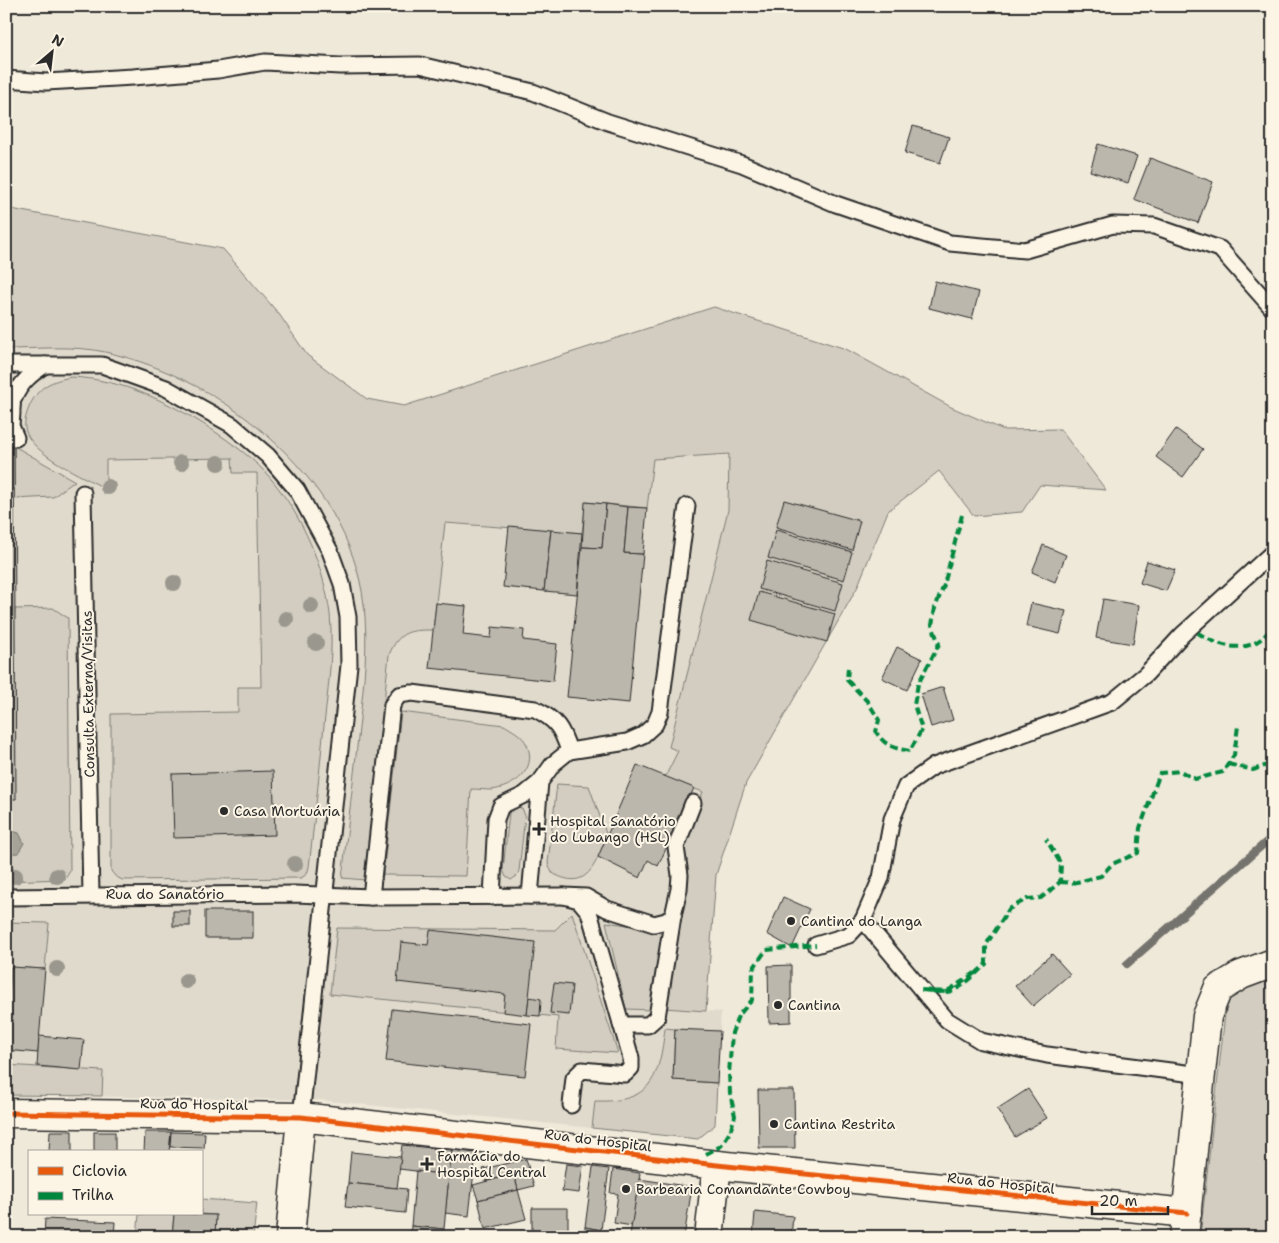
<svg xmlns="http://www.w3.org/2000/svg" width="1279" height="1243" font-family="'Shantell Sans',sans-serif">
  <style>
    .built { fill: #e0dacc }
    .green { fill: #d2cdc0; stroke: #7e7c76 }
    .water { fill: #a6a399; stroke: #75736d }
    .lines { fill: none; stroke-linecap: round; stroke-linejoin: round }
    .stream { stroke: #75736d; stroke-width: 8 }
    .building { fill: #bcb7ac; stroke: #2b2b2b }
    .lane-casing { stroke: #2b2b2b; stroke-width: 19 }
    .street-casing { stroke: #2b2b2b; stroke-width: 31 }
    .lane { stroke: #fcf5e5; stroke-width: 15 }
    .street { stroke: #fcf5e5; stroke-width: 28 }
    .quiet { stroke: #00873e; stroke-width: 4; stroke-dasharray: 8 4; stroke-linecap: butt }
    .cycleway-casing { stroke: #fcf5e5; stroke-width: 8 }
    .cycleway { stroke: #e8590c; stroke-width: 5 }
    .tree { fill: #9a978e }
    .poi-dot { fill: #2b2b2b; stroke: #fcf5e5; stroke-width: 2 }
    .labels { text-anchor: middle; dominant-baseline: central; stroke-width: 4; stroke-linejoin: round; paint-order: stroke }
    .street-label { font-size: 14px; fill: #2b2b2b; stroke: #fcf5e5 }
    .poi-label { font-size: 14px; fill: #2b2b2b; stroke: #fcf5e5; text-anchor: start }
  </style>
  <rect width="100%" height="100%" fill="#efe9da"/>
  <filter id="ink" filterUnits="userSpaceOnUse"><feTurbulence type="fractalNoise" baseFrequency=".02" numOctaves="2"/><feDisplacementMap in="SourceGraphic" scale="10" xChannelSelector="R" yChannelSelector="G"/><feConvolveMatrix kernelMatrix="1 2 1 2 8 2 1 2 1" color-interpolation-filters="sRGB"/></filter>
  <g filter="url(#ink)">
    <!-- built -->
    <polygon class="built" points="6,300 245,387 653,459 729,454 939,471 888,511 857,588 746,783 716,875 706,1011 721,1012 715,1125 698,1139 319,1100 6,1095"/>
    <!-- green -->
    <g class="green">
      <path d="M6 208 223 249 279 314 307 355 367 399 404 406 714 307 846 349 951 407 1004 430 1060 429 1106 490 1040 485 1022 512 974 516 939 471 888 511 857 588 746 783 716 875 706 1011 664 1008 681 843 703 792 665 777 678 751 669 747 728 510 729 454 653 459 647 508 586 502 582 533 445 523 433 630C409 630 399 631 389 655L365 880 342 878C347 831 353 785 358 738 362 698 368 657 365 617 358 486 226 378 105 352 74 345 38 349 6 349Z"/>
      <path d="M71 377C121 379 170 402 211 429 232 443 256 460 272 480 303 517 324 567 330 614 334 654 327 695 323 735 319 779 314 823 309 867L307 874 301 878 122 880 115 876 111 871V714L238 712V687H261L257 473H233L232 458 106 460V489C85 477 29 454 25 428 24 420 27 412 30 405 39 386 51 381 71 377Z"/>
      <polygon points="14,446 75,481 53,497 14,499"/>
      <polygon points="53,608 68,618 70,871 65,879 6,881 6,799 15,609"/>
      <path d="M401 712 504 725C512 730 523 735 527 745 538 770 513 788 491 790 485 790 478 789 471 789L466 876 383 875Z"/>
      <path d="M557 784 589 786 607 836C595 864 588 893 552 873L548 863Z"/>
      <polygon points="518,806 523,810 525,816 519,871 517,876 511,880 506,877 503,870 509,813 513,807"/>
      <polygon points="572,913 618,1053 556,1049 558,1017 330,994 337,928 555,930"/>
      <polygon points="6,922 49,923 45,969 11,967 6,1023"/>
      <polygon points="606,922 663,930 652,1010 626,1009"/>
      <polygon points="1273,979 1273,1237 1200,1237 1225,1014 1230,998 1243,989"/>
      <path d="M665 1028 675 1029 673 1080 717 1083 715 1125 698 1139 592 1128 595 1101C652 1103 659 1078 665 1028Z"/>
      <polygon points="6,1065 103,1071 102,1096 6,1095"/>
      <polygon points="201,1199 257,1203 253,1237 215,1237 216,1215 201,1214"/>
      <polygon points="139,1214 174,1214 172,1237 137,1237"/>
    </g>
    <!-- water -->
    <polygon class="water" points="12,831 19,833 24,843 18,853 6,854 6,832"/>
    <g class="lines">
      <!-- stream -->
      <polyline class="stream" points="1127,964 1273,836"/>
    </g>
    <!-- building -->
    <g class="building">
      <polygon points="913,126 949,137 940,163 905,153"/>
      <polygon points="1098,144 1137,156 1128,183 1090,171"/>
      <polygon points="1150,158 1213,182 1198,223 1134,199"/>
      <polygon points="935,281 979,292 972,319 929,308"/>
      <polygon points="1176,429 1203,449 1183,477 1156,457"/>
      <polygon points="6,446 14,446 16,799 6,799"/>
      <polygon points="784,500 860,521 852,550 776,527"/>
      <polygon points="585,502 606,504 602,548 582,547"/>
      <polygon points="606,504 628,507 624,553 643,554 629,703 567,697 582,547 602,548"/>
      <polygon points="628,507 647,508 643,554 624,553"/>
      <polygon points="509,526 551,530 544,591 503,587"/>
      <polygon points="551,530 582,533 577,594 544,591"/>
      <polygon points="776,530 852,552 844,580 768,558"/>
      <polygon points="1043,545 1066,555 1055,582 1032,572"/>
      <polygon points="767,561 843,583 835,611 759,589"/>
      <polygon points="1147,561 1175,570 1166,591 1140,583"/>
      <polygon points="759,592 835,614 827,642 751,620"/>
      <polygon points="1103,599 1139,605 1133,644 1096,638"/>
      <polygon points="436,603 466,606 463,635 491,638 492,627 524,630 523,640 557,644 553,681 429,668"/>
      <polygon points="1031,603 1066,611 1060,634 1026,626"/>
      <polygon points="897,647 922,659 907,690 882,678"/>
      <polygon points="943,687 953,720 931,727 921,694"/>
      <polygon points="637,765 694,788 658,866 648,860 640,878 598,857"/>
      <polygon points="273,771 275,835 174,838 172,774"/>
      <polygon points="783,897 810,909 792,948 767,934"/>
      <rect x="173" y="911" width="17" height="15"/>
      <rect x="205" y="911" width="48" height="27"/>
      <polygon points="430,930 535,942 527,1015 503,1012 505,994 397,982 401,942 428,945"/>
      <polygon points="1052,954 1070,974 1033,1006 1015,986"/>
      <polygon points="791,965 791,1022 769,1023 768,966"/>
      <polygon points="11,967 45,969 38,1053 6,1050"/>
      <polygon points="554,983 572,985 569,1015 550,1013"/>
      <polygon points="529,997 541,999 540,1016 527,1015"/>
      <polygon points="392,1009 531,1024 525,1076 386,1061"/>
      <polygon points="675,1029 720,1031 717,1083 673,1080"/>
      <polygon points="39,1036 84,1040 81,1070 37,1066"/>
      <polygon points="1028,1089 1047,1118 1015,1137 997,1109"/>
      <polygon points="758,1090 794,1090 795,1148 759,1148"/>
      <polygon points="50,1131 72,1131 72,1152 49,1152"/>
      <rect x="94" y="1132" width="21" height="20"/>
      <polygon points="145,1132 171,1132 169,1152 144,1152"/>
      <polygon points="171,1132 205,1133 204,1148 170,1147"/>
      <polygon points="402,1145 452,1150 449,1175 399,1169"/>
      <polygon points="452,1150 476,1153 469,1216 445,1213"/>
      <polygon points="351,1152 401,1157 397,1188 348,1183"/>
      <polygon points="526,1159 534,1186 518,1190 514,1174 486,1181 483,1169"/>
      <polygon points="566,1164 583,1166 579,1193 562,1191"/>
      <polygon points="593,1167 609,1169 601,1230 585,1227"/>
      <polygon points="613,1169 640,1173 632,1226 614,1223 618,1194 610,1193"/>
      <polygon points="416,1171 449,1175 444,1229 411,1226"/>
      <polygon points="514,1174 518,1190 478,1200 473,1185"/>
      <polygon points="639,1179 692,1187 684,1237 630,1235"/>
      <polygon points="348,1183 407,1189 405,1213 345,1207"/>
      <polygon points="518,1190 526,1219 485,1229 478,1200"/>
      <polygon points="532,1208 568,1208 568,1232 532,1231"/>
      <polygon points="755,1212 793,1216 791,1237 753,1237"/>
      <polygon points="174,1214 216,1215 215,1237 172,1237"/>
      <polygon points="45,1219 115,1222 114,1237 44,1237"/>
      <polygon points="411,1226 444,1229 443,1237 410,1237"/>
      <polygon points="585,1227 601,1230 600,1237 584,1237"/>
    </g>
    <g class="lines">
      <!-- lane casing -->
      <g class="lane-casing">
        <g id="lane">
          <polyline points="6,79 46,82 133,77 218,70 265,62 340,66 420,65 533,92 608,122 742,164 836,204 950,243 1025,250 1113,225 1154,226 1220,249 1273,309"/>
          <polyline points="6,365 102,365 166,388 232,425 268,456 297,490 330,551 342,584 348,617 349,665 301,1117"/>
          <path d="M6 385C15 400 14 410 6 426"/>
          <path d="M14 398C21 382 31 374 45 365"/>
          <polyline points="6,438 16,438 11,426 12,413"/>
          <polyline points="83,493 91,895"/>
          <polyline points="530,896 540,782 553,764 569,751 627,742 643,735 655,724 660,712 687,506"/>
          <polyline points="6,897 295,894 371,897 564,896"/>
          <path d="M371 897 392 705 399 695 412 693 535 709C557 720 562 729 569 751"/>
          <polyline points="492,897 496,819 501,806 524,795 540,782"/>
          <polyline points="863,920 947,1020 981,1041 1047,1055 1201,1075"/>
          <polyline points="816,945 849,935 863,920 881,878 892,819 906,786 934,766 1112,702 1146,674 1182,635 1273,552"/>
          <polyline points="621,1025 648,1025 657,1017 673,916 679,889 680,875 676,847 693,803"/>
          <polyline points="571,1105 574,1078 582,1070 625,1074 631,1068 631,1058 589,912 579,900 564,896 586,897 607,909 654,924 666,921 673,916"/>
        </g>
      </g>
      <!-- street casing -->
      <g class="street-casing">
        <g id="street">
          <polyline points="6,1113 301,1117 717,1165 1187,1213"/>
          <polyline points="290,1237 301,1117"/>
          <polyline points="709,1237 717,1165"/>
          <polyline points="1184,1237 1207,1016 1218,989 1241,975 1273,963"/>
        </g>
      </g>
      <!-- lane -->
      <use href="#lane" class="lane"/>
      <!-- street -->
      <use href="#street" class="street"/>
      <!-- quiet -->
      <g class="quiet">
        <polyline points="1269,555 1273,557"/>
        <path d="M1198 633C1217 645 1241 654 1261 639 1265 636 1268 631 1273 629"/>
        <path d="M848 668 847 680 868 702 879 720 876 732C886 747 894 748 910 751L922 729 914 705 918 684 939 644 932 625 935 608 944 585 962 515"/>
        <polyline points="1228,764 1253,770 1273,763"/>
        <polyline points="1060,882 1073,883 1101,876 1112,864 1138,853 1140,828 1160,773 1180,771 1195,779 1223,772 1234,755 1238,726"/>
        <path d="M975 973 946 992 921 990C929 990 939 993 946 992 962 990 975 974 986 964V945L1009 909 1027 899 1041 898 1060 882 1061 864 1046 839"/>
        <polyline points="706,1154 721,1146 730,1132 735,1116 730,1093 729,1074 732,1033 738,1016 752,1000 753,969 766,950 816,945"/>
      </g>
      <!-- cycleway casing -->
      <g class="cycleway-casing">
        <polyline id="cycleway" points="6,1113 301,1117 717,1165 1187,1213"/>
      </g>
      <!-- cycleway -->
      <use href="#cycleway" class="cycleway"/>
    </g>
    <!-- trees -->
    <g class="tree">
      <circle cx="181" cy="463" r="8"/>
      <circle cx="218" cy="463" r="8"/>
      <circle cx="108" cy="487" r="8"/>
      <circle cx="174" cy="583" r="8"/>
      <circle cx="311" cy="606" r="8"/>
      <circle cx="286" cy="619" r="8"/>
      <circle cx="316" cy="643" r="8"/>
      <circle cx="295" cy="864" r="8"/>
      <circle cx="15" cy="876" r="8"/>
      <circle cx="57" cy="876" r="8"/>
      <circle cx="57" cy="969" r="8"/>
      <circle cx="186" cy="981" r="8"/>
    </g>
  </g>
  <!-- markers -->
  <g class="poi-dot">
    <circle cx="224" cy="811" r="5"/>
    <path d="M536.5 821.5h5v5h5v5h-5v5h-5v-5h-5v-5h5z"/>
    <circle cx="791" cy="921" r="5"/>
    <circle cx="778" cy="1005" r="5"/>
    <circle cx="774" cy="1124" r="5"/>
    <path d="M424.5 1156.5h5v5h5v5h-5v5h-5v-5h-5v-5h5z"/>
    <circle cx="626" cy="1189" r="5"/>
  </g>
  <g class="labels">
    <!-- street labels -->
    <g class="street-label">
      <text transform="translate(88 694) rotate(-91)">Consulta Externa/Visitas</text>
      <text x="165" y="894">Rua do Sanatório</text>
      <text transform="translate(194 1104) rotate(1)">Rua do Hospital</text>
      <text transform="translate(598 1140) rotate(7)">Rua do Hospital</text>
      <text transform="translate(1001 1183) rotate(6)">Rua do Hospital</text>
    </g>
    <!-- poi labels -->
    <g class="poi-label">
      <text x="234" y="811">Casa Mortuária</text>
      <text x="550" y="821">Hospital Sanatório<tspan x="550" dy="16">do Lubango (HSL)</tspan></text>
      <text x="801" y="921">Cantina do Langa</text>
      <text x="788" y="1005">Cantina</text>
      <text x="784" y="1124">Cantina Restrita</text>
      <text x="437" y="1156">Farmácia do<tspan x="437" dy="16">Hospital Central</tspan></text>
      <text x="636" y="1189">Barbearia Comandante Cowboy</text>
    </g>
  </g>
  <!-- margin -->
  <rect width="1279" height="1243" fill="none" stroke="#fcf5e5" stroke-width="25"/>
  <rect x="12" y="12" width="1254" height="1218" fill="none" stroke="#2b2b2b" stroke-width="2" filter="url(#ink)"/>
  <!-- legend -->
  <rect x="28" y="1150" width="175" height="65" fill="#fcf5e5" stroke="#a8a49b"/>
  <rect x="38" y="1167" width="25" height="8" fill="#e8590c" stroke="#a8a49b"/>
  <text x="72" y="1176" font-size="15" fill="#2b2b2b">Ciclovia</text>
  <rect x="38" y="1192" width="25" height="8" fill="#00873e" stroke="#a8a49b"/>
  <text x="72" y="1200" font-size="15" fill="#2b2b2b">Trilha</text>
  <!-- north arrow -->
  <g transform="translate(52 52) rotate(28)" stroke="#fcf5e5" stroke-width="4" paint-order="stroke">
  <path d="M0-4L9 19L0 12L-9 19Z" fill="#2b2b2b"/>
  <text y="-8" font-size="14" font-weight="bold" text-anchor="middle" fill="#2b2b2b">N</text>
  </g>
  <!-- scale -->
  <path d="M1092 1206v8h76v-8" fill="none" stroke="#2b2b2b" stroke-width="2.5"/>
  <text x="1099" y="1206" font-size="15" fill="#2b2b2b" stroke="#fcf5e5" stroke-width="4" paint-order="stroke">20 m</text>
</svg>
